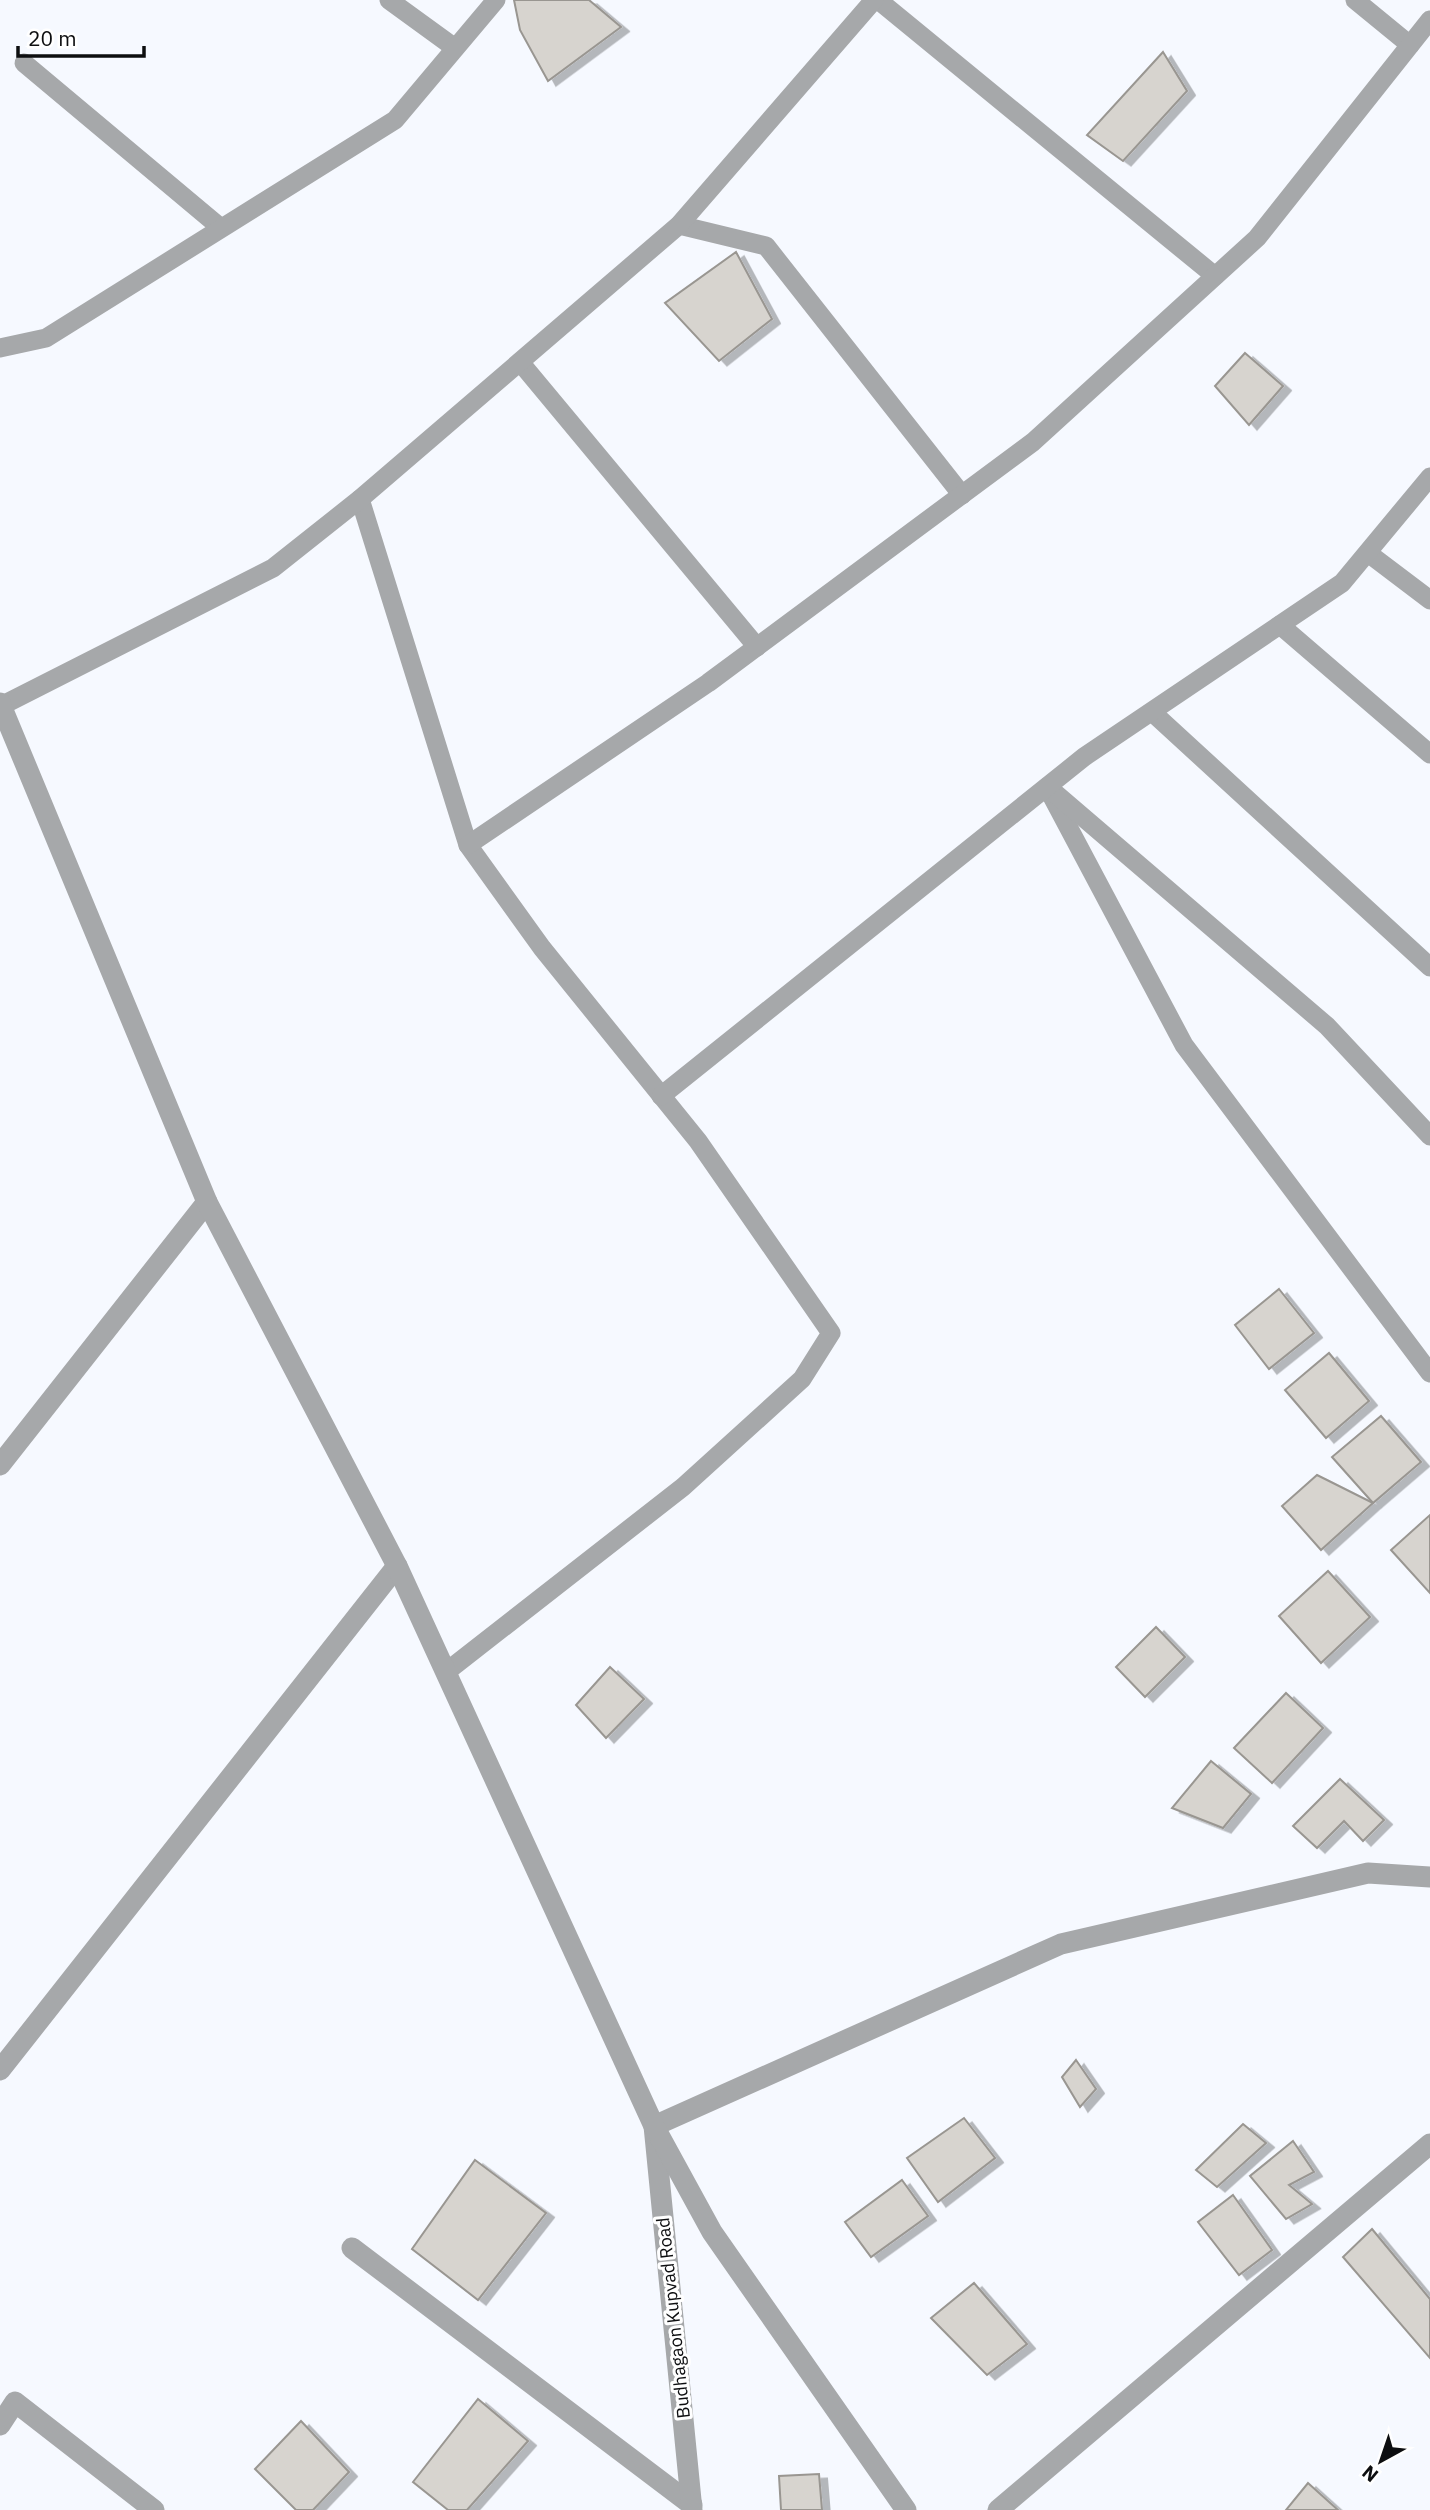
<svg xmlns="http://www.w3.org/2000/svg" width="1430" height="2510" font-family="'IBM Plex Sans',sans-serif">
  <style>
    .building { fill: #d7d4cf; stroke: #999691; stroke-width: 2; filter: url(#shadow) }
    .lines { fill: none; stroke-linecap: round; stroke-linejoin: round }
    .service { stroke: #a6a8aa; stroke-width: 19 }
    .minor { stroke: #a6a8aa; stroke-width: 21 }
    .tertiary { stroke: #a6a8aa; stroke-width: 21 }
    .labels { text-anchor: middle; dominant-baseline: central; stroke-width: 6; stroke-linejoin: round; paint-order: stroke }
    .street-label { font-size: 18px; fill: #0d0e10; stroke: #fff }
  </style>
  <defs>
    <filter id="shadow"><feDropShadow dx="8" dy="4.5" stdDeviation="0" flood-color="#0004"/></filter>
  </defs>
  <rect width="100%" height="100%" fill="#f6f9ff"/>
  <!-- building -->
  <g class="building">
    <polygon points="514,0 589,0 621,27 548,81 520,30"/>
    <polygon points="1163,52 1187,91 1123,161 1087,135"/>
    <polygon points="736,252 772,319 719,361 665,303"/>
    <polygon points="1245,353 1283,386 1249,425 1215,386"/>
    <polygon points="1279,1289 1314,1333 1269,1369 1235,1325"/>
    <polygon points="1329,1353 1369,1401 1326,1438 1285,1390"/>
    <polygon points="1381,1416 1421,1462 1373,1503 1332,1457"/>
    <polygon points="1317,1475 1373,1503 1321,1550 1282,1506"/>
    <polygon points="1430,1515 1430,1593 1391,1550"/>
    <polygon points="1328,1571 1370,1617 1321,1663 1279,1616"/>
    <polygon points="1156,1627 1185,1657 1145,1697 1116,1667"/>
    <polygon points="610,1667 644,1699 606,1738 576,1705"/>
    <polygon points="1286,1693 1323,1728 1272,1783 1234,1748"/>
    <polygon points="1211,1761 1251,1794 1223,1828 1172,1808"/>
    <polygon points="1340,1779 1384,1820 1363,1841 1344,1821 1317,1848 1293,1826"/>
    <polygon points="1076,2060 1096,2089 1080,2107 1062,2077"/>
    <polygon points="964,2118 995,2158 938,2202 907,2158"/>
    <polygon points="1243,2124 1266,2143 1217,2187 1196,2170"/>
    <polygon points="1293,2141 1314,2172 1289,2185 1312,2204 1286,2219 1250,2176"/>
    <polygon points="475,2160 546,2213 478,2300 412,2249"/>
    <polygon points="902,2180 928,2216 871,2257 845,2222"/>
    <polygon points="1233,2195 1272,2250 1239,2275 1198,2222"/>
    <polygon points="1372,2229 1430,2299 1430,2358 1343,2257"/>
    <polygon points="974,2283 1027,2344 987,2375 931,2318"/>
    <polygon points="478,2399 528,2441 467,2510 448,2510 413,2482"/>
    <polygon points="301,2421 349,2472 313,2510 296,2510 255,2469"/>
    <polygon points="819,2474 822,2510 781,2510 779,2476"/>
    <polygon points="1308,2483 1338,2510 1286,2510"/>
  </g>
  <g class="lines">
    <!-- service -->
    <g class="service">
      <polyline points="389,0 455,48"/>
      <polyline points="878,0 1215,276"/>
      <polyline points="1355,0 1410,45"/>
      <polyline points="24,63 221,228"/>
      <polyline points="679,225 766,246 962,495"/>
      <polyline points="0,348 46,338 395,120 496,0"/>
      <polyline points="520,362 757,647"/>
      <polyline points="360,499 468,845 542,948 698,1141 831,1333 802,1379 683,1487 446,1672"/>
      <polyline points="1368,553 1430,600"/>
      <polyline points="1280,625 1430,754"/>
      <polyline points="1,706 273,568 360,499 679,225 874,0"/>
      <polyline points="1152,712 1430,967"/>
      <polyline points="1047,787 1184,1045 1430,1373"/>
      <polyline points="1056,794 1327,1026 1430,1136"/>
      <polyline points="468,845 708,683 1033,442 1257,238 1430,20"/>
      <polyline points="661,1096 1084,757 1342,583 1430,477"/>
    </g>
    <!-- minor -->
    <g class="minor">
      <polyline points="0,1465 207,1202"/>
      <polyline points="0,2070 397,1566"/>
      <polyline points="352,2248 692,2505"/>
      <polyline points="0,2425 15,2402 154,2510"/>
      <polyline points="692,2510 654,2126 1061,1944 1368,1873 1430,1877"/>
      <polyline points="998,2510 1430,2144"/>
    </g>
    <!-- tertiary -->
    <polyline class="tertiary" points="0,703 207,1202 397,1566 654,2126 712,2232 906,2510"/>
  </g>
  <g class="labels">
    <!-- street labels -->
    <g class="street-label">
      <text transform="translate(673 2318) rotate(-96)">Budhagaon Kupvad Road</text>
    </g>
  </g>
  <!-- north arrow -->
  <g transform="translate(1381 2461) rotate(220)" stroke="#ffffff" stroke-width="5" paint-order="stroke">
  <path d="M0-5L12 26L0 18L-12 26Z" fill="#0d0e10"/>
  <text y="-10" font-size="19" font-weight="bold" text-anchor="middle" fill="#0d0e10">N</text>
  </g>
  <!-- scale -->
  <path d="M18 46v10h126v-10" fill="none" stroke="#0d0e10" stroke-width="3.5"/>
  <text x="28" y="46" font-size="21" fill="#0d0e10" stroke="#ffffff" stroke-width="5" paint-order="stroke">20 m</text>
</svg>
